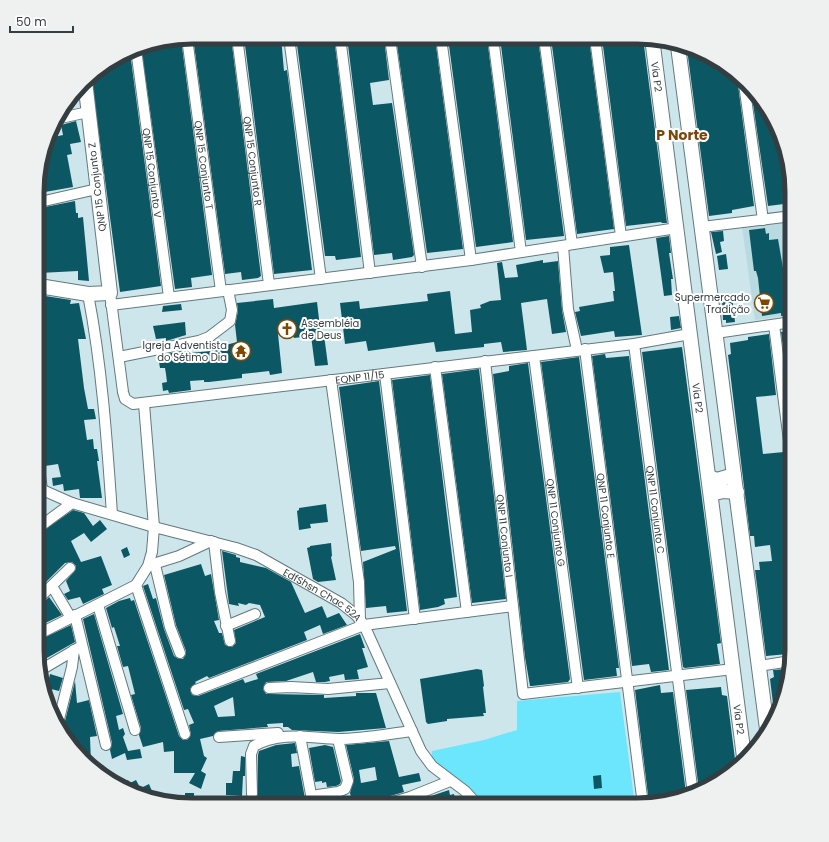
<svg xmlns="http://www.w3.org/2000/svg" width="829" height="842" font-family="Poppins,sans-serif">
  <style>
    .built { fill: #b9dae1 }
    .green { fill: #6ce6fc }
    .building { fill: #0b5864; fill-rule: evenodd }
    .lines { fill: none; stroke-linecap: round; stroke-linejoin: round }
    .street-casing { stroke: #63797d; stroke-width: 12 }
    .secondary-casing { stroke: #63797d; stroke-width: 16 }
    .street { stroke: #fff; stroke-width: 10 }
    .secondary { stroke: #fff; stroke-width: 14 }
    .labels { text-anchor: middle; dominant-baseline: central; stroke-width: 4; stroke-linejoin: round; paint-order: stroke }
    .street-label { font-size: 10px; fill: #343e40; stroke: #fff }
    .poi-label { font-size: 10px; fill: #343e40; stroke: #fff; text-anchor: end }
    .district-label { font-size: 14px; font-weight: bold; fill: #7c4609; stroke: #fff }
    .rim { fill: none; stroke: #343e40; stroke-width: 5 }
  </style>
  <rect width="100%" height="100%" fill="#cde6eb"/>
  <!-- built -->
  <polygon class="built" points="792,221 792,315 755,320 742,227"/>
  <!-- green -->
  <polygon class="green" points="620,692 635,805 475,805 431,765 432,751 484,740 517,730 517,701"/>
  <!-- building -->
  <g class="building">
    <polygon points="193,37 231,37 261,276 258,278 242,280 241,272 225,274"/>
    <polygon points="244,37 281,37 284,71 287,70 312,270 274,274"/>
    <polygon points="296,37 334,37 361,257 336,260 335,256 325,256"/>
    <polygon points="347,37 384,38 389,80 370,83 373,105 392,103 414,255 412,257 393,260 392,253 374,255"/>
    <polygon points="396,38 435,38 463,249 427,253"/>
    <polygon points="448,38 487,38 513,242 476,247"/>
    <polygon points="500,38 538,38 564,236 526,240"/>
    <polygon points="551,38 589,38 614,229 577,234"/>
    <polygon points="602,38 643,38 667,223 662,223 661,222 626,226"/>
    <polygon points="181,39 212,275 191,278 192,287 175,289 141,46"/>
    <polygon points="687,49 714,58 717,64 720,63 739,80 738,85 754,206 732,210 732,213 709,216"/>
    <polygon points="130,52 161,286 120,292 91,75"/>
    <polygon points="751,90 760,98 784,142 792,182 792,203 768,206"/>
    <polygon points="76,121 81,142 70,144 72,154 67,155 73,187 45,192 42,179 40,180 40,162 49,138 63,135 61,125"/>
    <polygon points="75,201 76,213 78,213 78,218 83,217 89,281 78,280 78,271 39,273 40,208"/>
    <polygon points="765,228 766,234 769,233 769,240 778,239 783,268 792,267 792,314 781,316 781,313 762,316 758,278 756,271 754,271 749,230"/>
    <polygon points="723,231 724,241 720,242 722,252 716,254 711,232"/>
    <polygon points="669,236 671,253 669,253 673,279 671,279 672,295 664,296 656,238"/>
    <polygon points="629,245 642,335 615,337 614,331 581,336 575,312 580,311 579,307 614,301 613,291 615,291 613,272 604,273 600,256 610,255 610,247"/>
    <polygon points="726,254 728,269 719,270 717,256"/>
    <polygon points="543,260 543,263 558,261 562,310 566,332 552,334 547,299 521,303 527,350 503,352 501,342 484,344 484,347 436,352 434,342 368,351 366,341 345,344 340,303 359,301 360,309 428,301 427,294 450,291 455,334 472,332 470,310 481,308 480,305 490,301 501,300 497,263 502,262 505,278 518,277 516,265"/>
    <polygon points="39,295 71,300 70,304 79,303 86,339 78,339 84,388 88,409 94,409 96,419 84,420 87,440 93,439 94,449 97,449 99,461 97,461 102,498 80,498 79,489 64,491 63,484 53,486 52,478 61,477 58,464 45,466 43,459 38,457 38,448 46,447 39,399 39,394 42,394 39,373"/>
    <polygon points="732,296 735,322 726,323 726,320 723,320 722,298"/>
    <polygon points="273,299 274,308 317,302 321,336 324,335 328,365 315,366 311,336 294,338 291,332 278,334 282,373 270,375 269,371 242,374 242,378 226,380 209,382 204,382 204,380 190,381 191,390 169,393 168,390 163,391 162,383 167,382 166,374 165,368 160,368 158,356 181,351 189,351 190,353 211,351 211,349 237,342 235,325 238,311 237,303"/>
    <polygon points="181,304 182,310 162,312 163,306"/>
    <polygon points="679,316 681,328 671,330 670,317"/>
    <polygon points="185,322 186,335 166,341 166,338 156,339 153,326"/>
    <polygon points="792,330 792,410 781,332"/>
    <polygon points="769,334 776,395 756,397 763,454 784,452 787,468 792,518 792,651 788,651 788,654 766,656 755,570 760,570 759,562 772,561 770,545 755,547 754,536 750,536 728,355 731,354 730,343 748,340 748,337"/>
    <polygon points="682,347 721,643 717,644 720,664 685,668 683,667 642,352"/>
    <polygon points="605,354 606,358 629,356 669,670 651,672 649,664 632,666 592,356"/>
    <polygon points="579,357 619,668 616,668 617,676 584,680 541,362"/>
    <polygon points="528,363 570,679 568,682 532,686 530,686 525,657 493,374 509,371 509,366"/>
    <polygon points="479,369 506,599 472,603 442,374"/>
    <polygon points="430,375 457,597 444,599 445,604 438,607 420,610 392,380"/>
    <polygon points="379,381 407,611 387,613 386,606 366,608 363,562 396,549 395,546 361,551 339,387"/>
    <polygon points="326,504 328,522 310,524 311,528 299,530 297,511 299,510 299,508"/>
    <polygon points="73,510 84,513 93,526 100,520 107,529 91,542 84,533 71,541 81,562 101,556 112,585 102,589 104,594 83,604 80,597 68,600 64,594 70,591 66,581 76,569 76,566 72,562 65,563 38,590 38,534"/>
    <polygon points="331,543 332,556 331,557 336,580 318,582 313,579 307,548 310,547 310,546"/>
    <polygon points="127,547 130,555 124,558 121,550"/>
    <path d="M222 551 236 555V557L240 558V562L266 568 291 582 305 613 322 606 327 618 339 613 347 625 323 634 320 625 304 632 307 640 209 678 207 676 195 682 196 683 190 689 192 695 198 696 243 679 245 683 258 679 256 674 360 634 365 648H362L368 667 357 670 359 679 345 680 344 674 329 677 330 681 325 682H316L313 672 286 681 266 682 263 689 266 694H269L324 695V698L356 696V693H376L386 728 338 732 292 730 288 727H283V723L267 724 268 727 218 731 213 736 200 739 204 756 207 758 201 771 206 774 201 789 189 783 195 773H174V751L164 752 163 742 143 747 139 735 141 728 131 695 135 694 128 666 123 667 117 646H120L114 627 112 628 106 608 119 601 130 598 131 601 134 600 179 736 183 740H187L191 735 189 725 194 723 188 709 184 710 143 586 148 584 153 599 156 598 164 629 174 656 179 659H183L186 654V651L176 625 164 575 201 564 205 576 211 574 219 620 214 621 219 633H222L225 645 232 647 236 643 234 630 265 617 260 605 249 603 246 605 238 603 239 606 229 604ZM233 697 235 716 218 717 214 706Z"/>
    <polygon points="49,597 62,615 37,627 38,608 43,608 42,604"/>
    <polygon points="94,614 123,714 116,716 119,730 123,728 125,734 123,737 128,751 140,749 142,758 127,760 125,753 112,759 110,750 112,743 83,619"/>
    <polygon points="71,625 75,642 38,663 37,641"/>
    <polygon points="477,669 482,670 484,686 483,687 486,713 483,713 484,716 447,719 447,721 428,724 426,722 420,679"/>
    <polygon points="786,669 789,670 775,720 770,679 774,677 773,670"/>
    <polygon points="50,674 63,678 59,691 47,688"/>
    <polygon points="75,681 77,703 89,700 97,736 90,737 91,763 69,744 61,729 64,725"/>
    <polygon points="660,685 661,693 673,692 686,793 684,794 685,797 649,803 635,690"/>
    <polygon points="721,687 722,695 727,696 736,767 731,773 699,790 686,690"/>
    <path d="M389 741 399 777 419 773 421 781 402 785 404 792 380 799 376 805H353L350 793 354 779 346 745ZM375 767 377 780 361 783 359 770Z"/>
    <polygon points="295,743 297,753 291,754 292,767 299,766 306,804 257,805 258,755 259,751 276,745"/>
    <polygon points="325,745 333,747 341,781 340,784 336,786 327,787 326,782 322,783 322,781 315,782 309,748"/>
    <polygon points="241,756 245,757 245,776 243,776 242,796 226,795 226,783 232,783 233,771 240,771"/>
    <polygon points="601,775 602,788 594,789 593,776"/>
    <polygon points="128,780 130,783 136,780 143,793 120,786"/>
    <polygon points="149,784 154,796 144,793 141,788"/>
    <polygon points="449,790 450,795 454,794 456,805 421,805 419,800"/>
    <rect x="185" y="793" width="9" height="12"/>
  </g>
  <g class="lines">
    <!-- street casing -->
    <g class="street-casing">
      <g id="street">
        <path id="s1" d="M237 37 269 284"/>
        <polyline points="289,37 321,279"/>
        <polyline points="340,37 370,273"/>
        <path id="s2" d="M187 38 221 291"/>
        <polyline points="390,38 422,267"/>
        <polyline points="441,38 471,260"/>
        <polyline points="493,38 521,252"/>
        <polyline points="544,38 572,244"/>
        <polyline points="595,38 621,236"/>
        <path id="s3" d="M136 49 169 297"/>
        <polyline points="744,84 763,220"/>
        <polyline points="56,119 88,112"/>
        <polyline points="40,202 97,189"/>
        <polyline points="702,227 792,216"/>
        <polyline points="563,246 568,309 577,350"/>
        <path id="s4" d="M110 293 123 392 125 399 133 404 534 356 634 344 690 334"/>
        <path d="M88 294C102 366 107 441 112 514"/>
        <polyline points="111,305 471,260 677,228"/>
        <polyline points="774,325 792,464"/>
        <polyline points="716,333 792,322"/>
        <path id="s5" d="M634 344 693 794"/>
        <path id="s6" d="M585 349 643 805"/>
        <path id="s7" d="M534 356 578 688"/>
        <polyline points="119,357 199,341 209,337 230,321 232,310 228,290"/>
        <path id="s8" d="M485 361 523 694 733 669"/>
        <polyline points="435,367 467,612"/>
        <polyline points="385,374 415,619"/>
        <polyline points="331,380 359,582 360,620"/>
        <polyline points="38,463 42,489"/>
        <path id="s9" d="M38 488 72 503 154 527 236 548 256 555 341 603 356 615 364 625 421 751 432 766 465 791 478 805"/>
        <polyline points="38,528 72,503"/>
        <polyline points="214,542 220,592 230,641"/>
        <polyline points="150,565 179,556 211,541"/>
        <polyline points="155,565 170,627 180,653"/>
        <polyline points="136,585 185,734"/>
        <polyline points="52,586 71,618"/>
        <polyline points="38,599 70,568"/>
        <polyline points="98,605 135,730"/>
        <polyline points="75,615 106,745"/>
        <polyline points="226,626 255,614"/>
        <polyline points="37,635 136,585 148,566 152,552 154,527 144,404"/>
        <polyline points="759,666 791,661"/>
        <polyline points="39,671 78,648"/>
        <polyline points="269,688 291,687 328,689 390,683"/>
        <polyline points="196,690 364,625 513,606"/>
        <polyline points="58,723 72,667 74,650"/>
        <polyline points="300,736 313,805"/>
        <polyline points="219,737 278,733"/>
        <path d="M252 794 251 754 254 746C280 731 310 738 338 739 363 739 387 734 412 731"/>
        <polyline points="311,796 338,792 345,789 348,781 338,739"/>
        <polyline points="382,805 410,797 450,781"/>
      </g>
    </g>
    <!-- secondary casing -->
    <g class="secondary-casing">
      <g id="secondary">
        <path id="s10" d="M652 38 744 757"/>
        <polyline points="678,46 767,729"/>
        <polyline points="39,286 88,294 110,293 85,81"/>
        <polyline points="709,477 717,480 734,475"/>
        <polyline points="711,494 723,491 737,492"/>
      </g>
    </g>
    <!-- street -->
    <use href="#street" class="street"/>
    <!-- secondary -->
    <use href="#secondary" class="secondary"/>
  </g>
  <!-- icons -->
  <defs>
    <g id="supermarket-ring" transform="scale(1)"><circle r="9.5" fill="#fff" stroke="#834800" stroke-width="1.5"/><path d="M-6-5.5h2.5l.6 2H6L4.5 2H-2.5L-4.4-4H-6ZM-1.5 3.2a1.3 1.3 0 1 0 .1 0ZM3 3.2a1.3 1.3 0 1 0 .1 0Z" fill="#834800"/></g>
    <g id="church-ring" transform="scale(1)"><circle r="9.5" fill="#fff" stroke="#834800" stroke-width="1.5"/><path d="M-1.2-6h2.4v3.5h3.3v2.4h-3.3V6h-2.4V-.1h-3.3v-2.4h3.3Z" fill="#834800"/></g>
    <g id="temple-ring" transform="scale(1)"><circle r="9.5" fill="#fff" stroke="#834800" stroke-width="1.5"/><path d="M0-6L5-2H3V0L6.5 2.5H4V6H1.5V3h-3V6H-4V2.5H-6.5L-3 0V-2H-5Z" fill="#834800"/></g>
  </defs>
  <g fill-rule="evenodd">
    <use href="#supermarket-ring" x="764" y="303"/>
    <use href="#church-ring" x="287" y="329"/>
    <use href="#temple-ring" x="241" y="351"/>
  </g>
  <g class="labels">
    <!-- street labels -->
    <g class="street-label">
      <text stroke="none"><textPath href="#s10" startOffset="39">Via P2</textPath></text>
      <text stroke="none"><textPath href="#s1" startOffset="125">QNP 15 Conjunto R</textPath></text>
      <text stroke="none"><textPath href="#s2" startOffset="128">QNP 15 Conjunto T</textPath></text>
      <text stroke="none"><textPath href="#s3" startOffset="125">QNP 15 Conjunto V</textPath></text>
      <text transform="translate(97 187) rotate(-97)">QNP 15 Conjunto Z</text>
      <text stroke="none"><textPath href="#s4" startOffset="345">EQNP 11/15</textPath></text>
      <text stroke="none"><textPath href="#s10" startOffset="363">Via P2</textPath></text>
      <text stroke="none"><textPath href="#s5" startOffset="167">QNP 11 Conjunto C</textPath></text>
      <text stroke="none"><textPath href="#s6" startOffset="168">QNP 11 Conjunto E</textPath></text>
      <text stroke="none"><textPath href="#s7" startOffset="168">QNP 11 Conjunto G</textPath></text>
      <text stroke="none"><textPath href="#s8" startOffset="176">QNP 11 Conjunto I</textPath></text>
      <text stroke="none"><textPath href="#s9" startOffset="306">EdfShsn Chac 52A</textPath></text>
      <text stroke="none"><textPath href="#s10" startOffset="687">Via P2</textPath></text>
    </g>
    <!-- poi labels -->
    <g class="poi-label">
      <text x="750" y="297">Supermercado<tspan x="750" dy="12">Tradição</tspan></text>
      <text x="301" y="323" text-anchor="start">Assembléia<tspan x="301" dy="12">de Deus</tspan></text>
      <text x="227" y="345">Igreja Adventista<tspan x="227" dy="12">do Sétimo Dia</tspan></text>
    </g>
    <!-- district labels -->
    <g class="district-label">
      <text x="682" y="135">P Norte</text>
    </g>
  </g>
  <!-- crop -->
  <path d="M0 0H829V842H0ZM192 44H637A148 148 0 0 1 785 192V650A148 148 0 0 1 637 798H192A148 148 0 0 1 44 650V192A148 148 0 0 1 192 44Z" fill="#eff0f0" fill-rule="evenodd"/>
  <path class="rim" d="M192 44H637A148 148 0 0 1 785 192V650A148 148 0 0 1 637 798H192A148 148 0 0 1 44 650V192A148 148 0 0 1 192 44Z"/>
  <!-- scale -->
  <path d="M10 26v6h63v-6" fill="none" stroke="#343e40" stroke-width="2"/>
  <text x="16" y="26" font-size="12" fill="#343e40" stroke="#ffffff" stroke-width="3" paint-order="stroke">50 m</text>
</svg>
